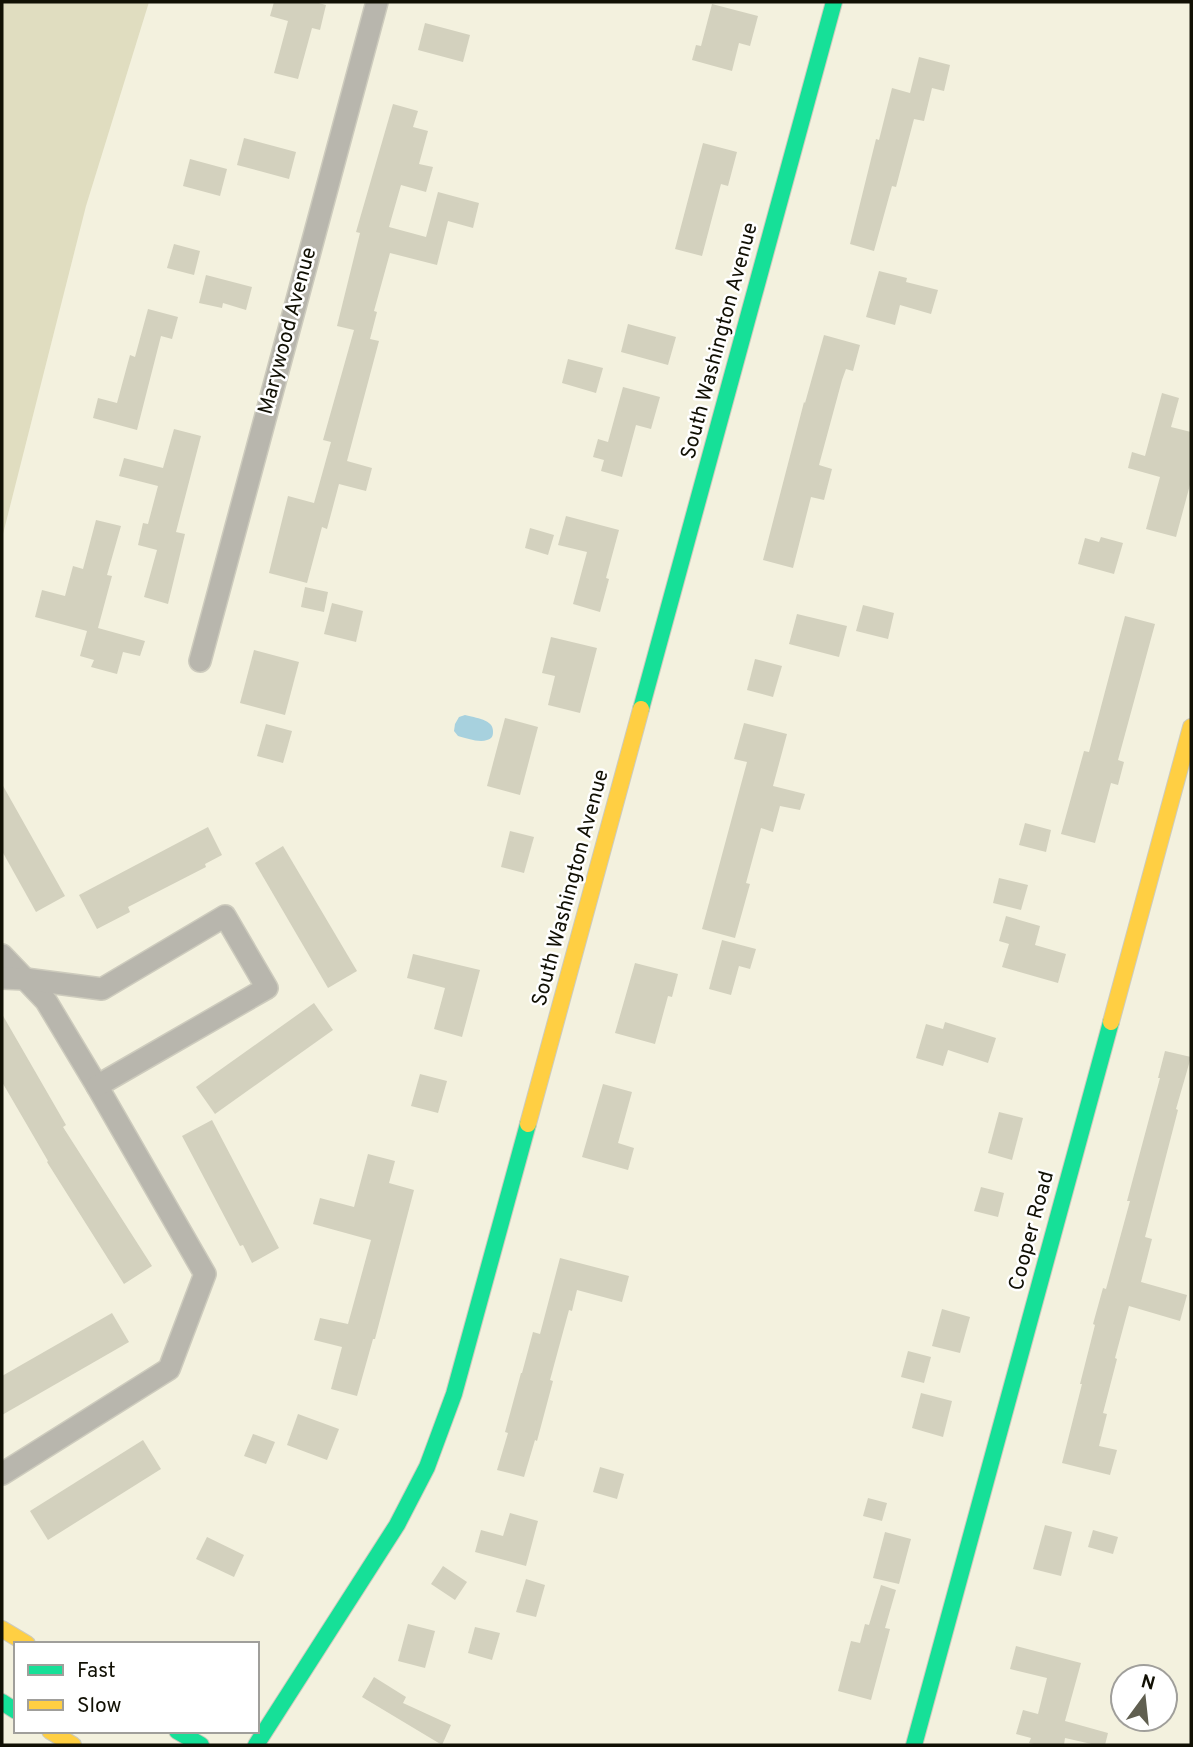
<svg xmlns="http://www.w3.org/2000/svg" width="1193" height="1747" font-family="Overpass,sans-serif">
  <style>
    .green { fill: #e0ddc0 }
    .water { fill: #a7d1de }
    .building { fill: #d3d1be }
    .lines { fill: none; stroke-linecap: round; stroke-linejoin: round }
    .street-casing { stroke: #cdcbbd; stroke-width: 24 }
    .fast-casing { stroke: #cdcbbd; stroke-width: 18 }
    .slow-casing { stroke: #cdcbbd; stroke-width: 18 }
    .street { stroke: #b8b6ad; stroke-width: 21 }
    .fast { stroke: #16e098; stroke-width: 16 }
    .slow { stroke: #ffcf43; stroke-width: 16 }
    .labels { text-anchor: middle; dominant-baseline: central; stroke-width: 5; stroke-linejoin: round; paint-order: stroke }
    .street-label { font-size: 21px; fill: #111004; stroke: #fff }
  </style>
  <rect width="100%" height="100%" fill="#f3f1de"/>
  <!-- green -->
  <polygon class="green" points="2,2 149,2 86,206 2,538"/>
  <!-- water -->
  <path class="water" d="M465 715C475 718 494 719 493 732 493 737 491 739 487 740 479 743 466 738 458 736L454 731 455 724 459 717Z"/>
  <!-- building -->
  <g class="building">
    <polygon points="274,2 315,2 326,5 320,30 312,28 298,79 274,73 288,21 270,16"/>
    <polygon points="712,4 758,16 750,46 739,43 732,71 692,60 696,45 701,46"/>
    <polygon points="425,23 470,35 463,62 418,50"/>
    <polygon points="919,57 950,65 944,91 932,88 924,121 914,119 896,187 892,186 874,251 850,244 876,139 879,140 892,88 910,93"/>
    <polygon points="393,104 418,111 413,127 428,131 419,164 433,167 426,192 401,185 389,227 426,237 438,192 479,203 473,228 448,221 437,265 390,253 374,311 377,312 370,339 379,341 347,461 372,468 366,491 339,484 327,529 322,527 307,583 269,573 288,496 314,503 331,442 323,440 354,330 337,326 360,233 356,232"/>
    <polygon points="244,138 296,152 289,179 237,165"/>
    <polygon points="703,143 737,152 728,186 721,184 702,256 675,249"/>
    <polygon points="190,159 227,169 220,196 183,186"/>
    <polygon points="174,244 200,251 194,275 167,268"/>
    <polygon points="879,271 907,278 906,282 938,290 931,314 900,305 895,325 866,317"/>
    <polygon points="206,275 252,287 246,310 223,303 222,308 199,303"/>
    <polygon points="148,309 178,317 172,339 161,336 137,430 93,418 98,398 117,403 130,355 135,357"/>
    <polygon points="628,324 676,337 668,365 621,352"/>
    <polygon points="824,335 860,345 853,371 846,369 842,380 819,465 832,469 824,500 811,497 793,568 763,560 804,402 805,403"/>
    <polygon points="568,359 603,368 596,393 562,383"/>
    <polygon points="623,387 660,397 651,429 636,425 622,477 601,471 604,460 593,457 598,439 608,442"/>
    <polygon points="1162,393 1179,398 1171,427 1191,432 1191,481 1176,537 1146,529 1160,477 1128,468 1132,452 1145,456"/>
    <polygon points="174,429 201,436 176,532 185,534 168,604 144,597 157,550 138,545 143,523 148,524 158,486 119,476 124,458 163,468"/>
    <polygon points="566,516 619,530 606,578 609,579 600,612 573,604 587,552 558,545"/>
    <polygon points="96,520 121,526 107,575 112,576 98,628 145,641 140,656 123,652 117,674 91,667 94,660 80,656 87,631 35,617 42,590 65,596 73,566 83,569"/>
    <polygon points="530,528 554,535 548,555 525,548"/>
    <polygon points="1101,537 1123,543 1114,574 1078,564 1085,538 1099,542"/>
    <polygon points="305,587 328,592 324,612 301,607"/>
    <polygon points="332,603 363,611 356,642 324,634"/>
    <polygon points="863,605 894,613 888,639 856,631"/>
    <polygon points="797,614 847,626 839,657 789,644"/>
    <polygon points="1125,616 1155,624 1118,760 1124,762 1118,785 1111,783 1095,843 1061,834 1084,751 1089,752"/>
    <polygon points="551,637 597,648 580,713 548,705 555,676 542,673"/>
    <polygon points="254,650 299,662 285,715 240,703"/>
    <polygon points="755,659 782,666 773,697 747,690"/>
    <polygon points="505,718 538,727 520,795 487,786"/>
    <polygon points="744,723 787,734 773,786 805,794 800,810 780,806 773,832 761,828 746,883 750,884 735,938 702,929 747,762 734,759"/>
    <polygon points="266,724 292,731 283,763 257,756"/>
    <polygon points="2,784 65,896 36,912 2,851"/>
    <polygon points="1025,823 1051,830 1046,852 1019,845"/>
    <polygon points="208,827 222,855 205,864 206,867 128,907 130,912 97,929 79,895"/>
    <polygon points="510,831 534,837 524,873 501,867"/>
    <polygon points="283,846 357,971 328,988 255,863"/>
    <polygon points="999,878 1028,885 1021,910 993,903"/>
    <polygon points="1006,916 1040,926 1035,945 1066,954 1058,983 1002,967 1009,944 999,941"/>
    <polygon points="722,940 756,949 750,969 739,966 731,995 709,989"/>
    <polygon points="413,954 480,970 462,1037 434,1029 445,988 407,978"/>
    <polygon points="635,963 678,974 672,997 668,996 655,1044 615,1033"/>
    <polygon points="314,1003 333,1030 215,1114 196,1087"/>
    <polygon points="2,1014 66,1125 63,1127 152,1266 124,1284 47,1162 48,1161 2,1082"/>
    <polygon points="945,1022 996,1038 988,1063 948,1050 943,1066 916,1058 926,1024 943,1029"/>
    <polygon points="1165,1051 1191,1057 1176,1109 1178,1110 1145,1237 1152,1239 1141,1282 1187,1295 1180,1321 1129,1306 1115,1358 1117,1359 1103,1413 1107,1414 1099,1446 1117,1450 1110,1475 1062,1463 1082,1384 1080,1384 1095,1325 1093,1324 1103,1288 1106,1289 1130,1201 1127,1201 1160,1078 1158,1078"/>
    <polygon points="420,1074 447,1081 438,1113 411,1106"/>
    <polygon points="603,1084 632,1092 618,1143 634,1148 628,1170 582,1157"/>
    <polygon points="999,1112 1023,1118 1012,1160 988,1153"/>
    <polygon points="212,1120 279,1248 252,1263 243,1245 240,1246 182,1136"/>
    <polygon points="368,1154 395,1161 389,1183 414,1190 375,1339 373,1339 357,1396 331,1389 342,1347 314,1340 320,1318 348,1324 371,1240 313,1224 320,1198 354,1207"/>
    <polygon points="981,1187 1004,1193 998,1217 974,1211"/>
    <polygon points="560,1258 629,1276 622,1302 577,1290 572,1311 569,1310 550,1380 553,1381 537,1441 535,1440 524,1477 497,1470 508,1433 505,1432 521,1373 522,1373 533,1332 540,1334"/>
    <polygon points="942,1309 970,1317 960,1353 932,1346"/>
    <polygon points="112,1313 129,1342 2,1415 2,1376"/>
    <polygon points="908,1351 931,1357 924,1383 901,1377"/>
    <polygon points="921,1393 952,1401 943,1437 912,1428"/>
    <polygon points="298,1414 339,1429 327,1460 287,1445"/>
    <polygon points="253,1434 275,1442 266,1464 244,1456"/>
    <polygon points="143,1440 161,1469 48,1540 30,1511"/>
    <polygon points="600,1467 624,1474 617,1499 593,1492"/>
    <polygon points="868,1498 887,1503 882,1521 863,1516"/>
    <polygon points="510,1513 538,1521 526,1566 475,1552 481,1530 503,1536"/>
    <polygon points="1045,1525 1072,1532 1061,1576 1033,1569"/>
    <polygon points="1093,1530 1118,1537 1113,1554 1088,1547"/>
    <polygon points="885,1532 911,1539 899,1584 873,1578"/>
    <polygon points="207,1537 244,1555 234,1577 196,1559"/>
    <polygon points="443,1566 467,1582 455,1600 431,1584"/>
    <polygon points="526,1579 545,1585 536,1617 516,1612"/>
    <polygon points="881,1585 896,1590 885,1628 890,1629 871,1700 838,1691 851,1641 860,1643 865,1624 869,1625"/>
    <polygon points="408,1624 435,1631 425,1668 398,1661"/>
    <polygon points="475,1627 500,1633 492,1660 468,1653"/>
    <polygon points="1016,1646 1081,1663 1065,1721 1108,1733 1105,1745 1096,1745 1065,1738 1064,1745 1039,1745 1029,1743 1031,1738 1016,1734 1023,1710 1038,1714 1047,1678 1010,1669"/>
    <polygon points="374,1677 406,1697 403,1703 451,1725 442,1745 362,1697"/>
  </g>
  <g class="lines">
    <!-- street casing -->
    <g class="street-casing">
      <g id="street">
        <polyline points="200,661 377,2"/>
        <polyline points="2,955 46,1001 97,1086 205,1274 169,1369 2,1474"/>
        <polyline points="2,978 25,979 102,989 225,916 267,988 97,1086"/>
      </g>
    </g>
    <!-- fast casing -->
    <g class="fast-casing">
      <g id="fast">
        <polyline points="641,709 834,2"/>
        <polyline points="2,1702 16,1711"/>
        <polyline points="177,1731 201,1745"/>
        <polyline points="256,1745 397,1525 427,1467 454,1394 528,1124"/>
        <polyline points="914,1745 1111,1022"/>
      </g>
    </g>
    <!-- slow casing -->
    <g class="slow-casing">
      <g id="slow">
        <polyline points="1111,1022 1191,727"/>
        <polyline points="528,1124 641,709"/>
        <polyline points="2,1629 27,1644"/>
        <polyline points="50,1731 73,1745"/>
      </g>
    </g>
    <!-- street -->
    <use href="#street" class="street"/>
    <!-- fast -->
    <use href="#fast" class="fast"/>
    <!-- slow -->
    <use href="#slow" class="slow"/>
  </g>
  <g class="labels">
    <!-- street labels -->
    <g class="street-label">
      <text transform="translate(288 331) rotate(-75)">Marywood Avenue</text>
      <text transform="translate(720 341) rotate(-75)">South Washington Avenue</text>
      <text transform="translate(571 888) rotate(-75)">South Washington Avenue</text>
      <text transform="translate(1032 1231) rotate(-75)">Cooper Road</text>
    </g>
  </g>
  <!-- border -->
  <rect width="1193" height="1747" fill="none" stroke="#111004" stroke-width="7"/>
  <!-- legend -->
  <rect x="14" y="1642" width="245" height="91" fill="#ffffff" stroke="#a09f9b" stroke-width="2"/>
  <rect x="28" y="1665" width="35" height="10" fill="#16e098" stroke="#a09f9b" stroke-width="2"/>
  <text x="77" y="1677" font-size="21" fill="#111004">Fast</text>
  <rect x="28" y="1700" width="35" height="10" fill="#ffcf43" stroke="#a09f9b" stroke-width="2"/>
  <text x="77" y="1712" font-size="21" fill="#111004">Slow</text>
  <!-- north arrow -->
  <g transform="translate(1144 1698) rotate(15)"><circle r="33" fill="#ffffff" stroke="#a09f9b" stroke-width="2"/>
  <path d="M0-5L12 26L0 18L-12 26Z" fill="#605f50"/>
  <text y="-10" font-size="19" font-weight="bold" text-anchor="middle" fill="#111004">N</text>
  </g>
</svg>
